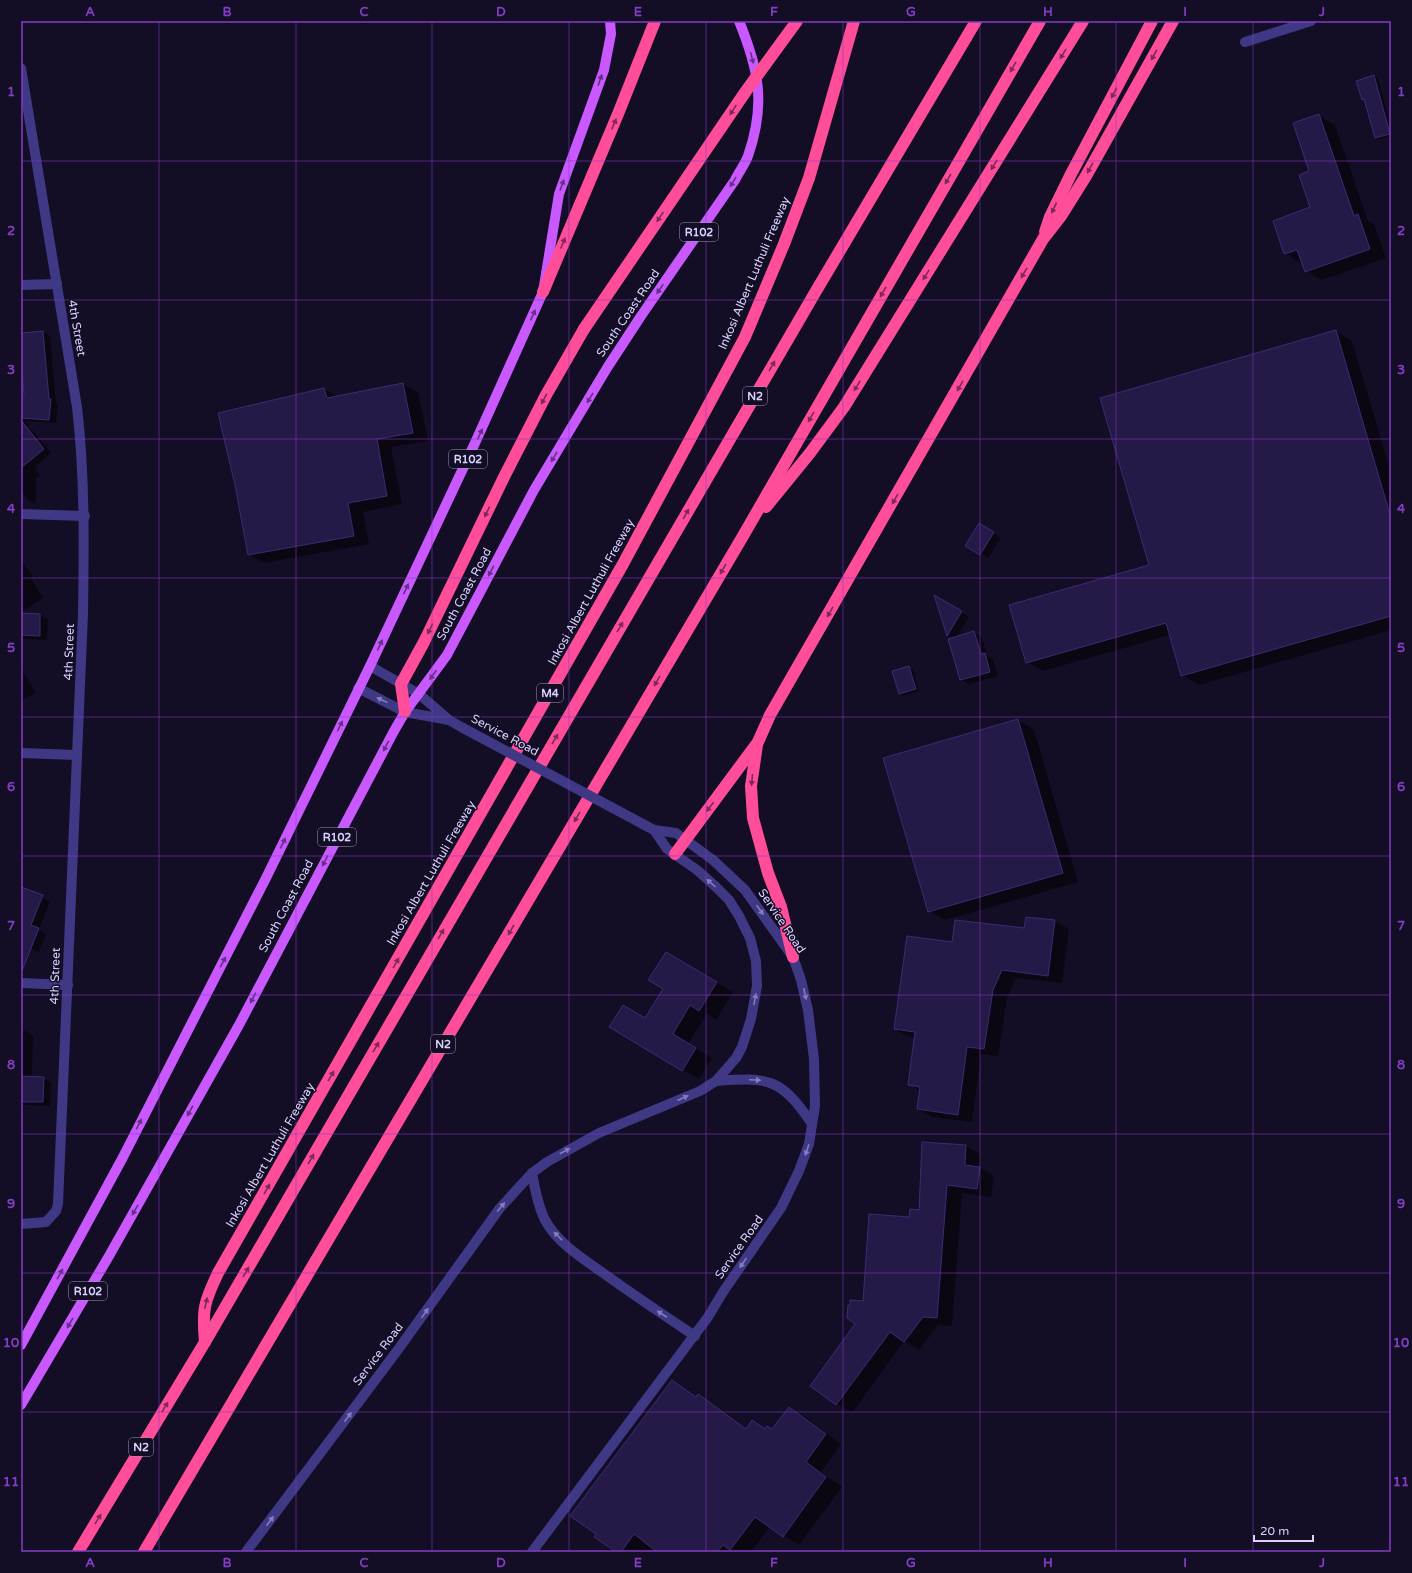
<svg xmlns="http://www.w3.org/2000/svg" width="1412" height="1573" font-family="'Varela Round',sans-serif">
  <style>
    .shadow { fill: #0007 }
    .building { fill: #251a47; stroke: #3d2b73 }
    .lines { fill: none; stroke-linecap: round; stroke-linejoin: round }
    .minor { stroke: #3e3885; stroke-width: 10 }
    .major { stroke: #c959ff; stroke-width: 10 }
    .highway { stroke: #ff4d9a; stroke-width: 12 }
    .minor-bridge { stroke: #3e3885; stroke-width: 10 }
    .highway-bridge { stroke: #ff4d9a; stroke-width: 12 }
    .oneway { fill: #7d2a5a }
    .oneway2 { fill: #653087 }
    .oneway3 { fill: #847dbc }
    .grid { fill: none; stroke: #843dc5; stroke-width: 1; stroke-opacity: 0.55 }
    .labels { text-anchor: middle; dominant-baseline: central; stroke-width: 3; stroke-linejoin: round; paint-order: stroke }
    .shield { fill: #130e25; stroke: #9e97be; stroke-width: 1 }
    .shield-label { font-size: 11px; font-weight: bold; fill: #d9d2ff }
    .street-label { font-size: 12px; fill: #d9d2ff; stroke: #130e25 }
    .neatline { fill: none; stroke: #843dc5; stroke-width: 1.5 }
    .grid-label { font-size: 13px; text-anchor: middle; font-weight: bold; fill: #843dc5 }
  </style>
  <rect width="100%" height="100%" fill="#130e25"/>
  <!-- shadow -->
  <g class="shadow">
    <polygon points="1374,76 1378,78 1391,127 1391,136 1379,139 1376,137 1365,100 1363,99 1357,82"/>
    <polygon points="1319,116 1335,125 1368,221 1374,224 1386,258 1322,280 1306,271 1303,262 1300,263 1285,253 1311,208 1310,172"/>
    <polygon points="1336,331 1352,341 1391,473 1391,630 1199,685 1182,675 1170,635 1043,671 1027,662 1150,565"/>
    <polygon points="43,332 50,336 56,403 58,404 56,423 25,421 29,427 21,426 21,334"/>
    <polygon points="403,384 418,392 428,441 391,447 402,504 363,512 369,544 264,563 249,554 324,389 338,397"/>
    <polygon points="26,427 33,431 51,453 36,466 37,468 36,469 40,475 36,478 36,504 29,501 21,490 21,430"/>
    <polygon points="979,525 1001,538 988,558 967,545"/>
    <polygon points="21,559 33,577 31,578 43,598 21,612"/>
    <polygon points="936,597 969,617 956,638 974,633 982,637 987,656 993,659 998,676 969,684 961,680 953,639 948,635"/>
    <polygon points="21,614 40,615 48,619 47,640 25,639 21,637"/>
    <polygon points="21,668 36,693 21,701"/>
    <polygon points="909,668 913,670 919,691 903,696 900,694"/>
    <polygon points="1018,720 1034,730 1078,882 945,920 929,911"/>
    <polygon points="21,888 50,901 39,930 46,934 39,952 21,945"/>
    <polygon points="1054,921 1069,929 1062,983 1016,978 1007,998 998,1056 981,1054 972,1122 933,1117 918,1109 921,1091 909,1084 915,1038 909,1037 895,1029 953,943 1025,929"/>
    <polygon points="682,962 733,992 716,1020 707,1014 688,1044 712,1058 699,1079 682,1070 646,1019 664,989"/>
    <polygon points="21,1031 26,1031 33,1036 32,1077 43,1078 51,1082 50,1106 21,1105"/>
    <polygon points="966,1146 980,1154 980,1168 994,1176 991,1197 962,1193 952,1326 938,1325 919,1350 904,1341 852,1413 837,1404 811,1386 856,1324 864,1302 910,1218 920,1211"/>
    <polygon points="673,1381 697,1397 698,1395 714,1405 747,1429 773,1430 789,1408 805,1417 841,1444 821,1472 842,1487 799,1545 770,1526 751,1552 605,1552 609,1546"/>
  </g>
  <!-- building -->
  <g class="building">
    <polygon points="1374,75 1390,134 1375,138 1364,99 1362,100 1356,81"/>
    <polygon points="1319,114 1354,216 1358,214 1370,249 1305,272 1297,250 1284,254 1273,221 1310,207 1299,175 1309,171 1293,123"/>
    <polygon points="1336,330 1391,518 1391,616 1181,676 1166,623 1026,663 1009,605 1149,565 1100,398"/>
    <polygon points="43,331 49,399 51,399 49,420 21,418 21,396 24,396 21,360 21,333"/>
    <polygon points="403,383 413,433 377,439 387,496 348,503 354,536 248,555 235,485 218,413 324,388 327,398"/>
    <polygon points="21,420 44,449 21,468"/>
    <polygon points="979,523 994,532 980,555 965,546"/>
    <polygon points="934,595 962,611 947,636"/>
    <polygon points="21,613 40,614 40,636 21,635"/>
    <polygon points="974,631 981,654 985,653 990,672 960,680 948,639"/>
    <polygon points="909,666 916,689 899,694 892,671"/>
    <polygon points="1018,719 1063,873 928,912 883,758"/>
    <polygon points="21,887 43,895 31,925 39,928 22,971"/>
    <polygon points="1026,917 1055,920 1048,976 1002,970 993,990 984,1049 967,1047 958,1115 917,1109 920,1087 908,1085 915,1032 894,1029 907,936 952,942 955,920 1024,928"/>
    <polygon points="666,952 717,982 699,1011 690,1005 673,1034 696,1048 682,1071 609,1027 623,1005 645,1018 663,989 648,980"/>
    <polygon points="21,1076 44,1077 43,1102 21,1102"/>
    <polygon points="922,1142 966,1145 965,1165 980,1167 977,1189 947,1185 937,1318 923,1317 904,1342 890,1332 836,1405 810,1386 855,1324 847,1318 848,1305 850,1305 850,1300 863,1301 869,1214 909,1217 910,1209 919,1210"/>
    <polygon points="672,1380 696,1397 698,1394 746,1429 752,1420 765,1429 767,1426 772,1429 789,1407 826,1434 806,1462 826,1477 783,1537 755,1517 730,1550 723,1545 717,1552 657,1552 634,1534 621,1552 616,1552 594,1537 596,1534 570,1516"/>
  </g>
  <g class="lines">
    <!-- minor -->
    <g class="minor">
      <polyline points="1245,42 1311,21"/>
      <path d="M21 68 77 407C85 476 84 544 83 614L58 1204 56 1211 46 1222 21 1224"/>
      <polyline points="21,285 57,284"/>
      <polyline points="21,514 85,516"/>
      <polyline points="370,666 419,694 449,720 463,728"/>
      <polyline points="358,688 405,712 449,720"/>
      <polyline points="21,753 77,755"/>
      <polyline points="21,983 68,985"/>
      <path d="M716 1081C769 1077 781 1078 812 1124"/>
      <path d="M532 1173C535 1189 538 1206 545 1220 558 1244 585 1260 606 1275 635 1296 665 1316 695 1336"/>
      <polyline points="246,1552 397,1351 500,1208 532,1173 547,1162 599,1133 700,1091 716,1081 736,1058 742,1047 751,1019 757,986 756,961 750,938 739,916 729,900 715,886 697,870 667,849 654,830"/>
      <polyline points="532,1552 708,1317 723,1292 781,1208 799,1171 809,1144 815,1106 814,1059 808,1010 801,980 793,957 745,890 713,860 676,833 654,830"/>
    </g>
    <!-- major -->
    <g class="major">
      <polyline points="21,1345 122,1159 266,878 370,666 475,443 543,292 559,194 604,70 611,34 610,21"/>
      <path d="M21 1405 109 1256 239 1025 394 731 405 712 447 655 534 490 607 368 641 316 735 180C739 172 745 164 748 156 766 104 759 70 739 21"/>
    </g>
    <!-- highway -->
    <g class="highway">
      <polyline points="1045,232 1050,217 1071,174 1152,21"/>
      <polyline points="543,292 618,114 655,21"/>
      <polyline points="766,507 810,453 844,407 1083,21"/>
      <polyline points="405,712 401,684 424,642 504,477 546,395 584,329"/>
      <polyline points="757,745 751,786 753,818 768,873 781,907 793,957"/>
      <polyline points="675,854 758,742 770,715 1043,239 1061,216 1086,176 1173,21"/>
      <path d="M205 1342C202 1310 204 1302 218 1273L623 564 745 337 784 244 809 178 854 21"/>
      <polyline points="78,1552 205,1342 816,291 976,21"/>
      <polyline points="144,1552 743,536 1040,21"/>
    </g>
    <!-- minor-bridge -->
    <polyline class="minor-bridge" points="463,728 654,830"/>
    <!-- highway-bridge -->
    <polyline class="highway-bridge" points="584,329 746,91 797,21"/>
  </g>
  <!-- one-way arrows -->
  <defs><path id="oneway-solid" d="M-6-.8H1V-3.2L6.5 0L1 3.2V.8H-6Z"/></defs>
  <g class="oneway">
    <use href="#oneway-solid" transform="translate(1063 54) rotate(122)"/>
    <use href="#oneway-solid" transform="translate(1154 55) rotate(119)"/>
    <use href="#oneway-solid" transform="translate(1013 67) rotate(120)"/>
    <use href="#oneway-solid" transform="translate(1114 93) rotate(118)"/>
    <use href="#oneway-solid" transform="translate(733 110) rotate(124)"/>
    <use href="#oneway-solid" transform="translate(614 124) rotate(-67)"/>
    <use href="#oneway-solid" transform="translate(994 165) rotate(122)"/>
    <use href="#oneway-solid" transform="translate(1090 168) rotate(119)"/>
    <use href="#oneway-solid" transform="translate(948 179) rotate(120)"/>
    <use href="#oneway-solid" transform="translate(1054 208) rotate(115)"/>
    <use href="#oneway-solid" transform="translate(660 217) rotate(124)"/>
    <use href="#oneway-solid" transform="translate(563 243) rotate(-67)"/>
    <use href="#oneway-solid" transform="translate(1024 273) rotate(120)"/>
    <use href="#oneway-solid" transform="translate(926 275) rotate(122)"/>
    <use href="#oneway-solid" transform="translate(883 292) rotate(120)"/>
    <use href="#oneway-solid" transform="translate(772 366) rotate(-60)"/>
    <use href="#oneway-solid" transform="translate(857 386) rotate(122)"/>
    <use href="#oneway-solid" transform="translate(960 386) rotate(120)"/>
    <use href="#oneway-solid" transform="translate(544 399) rotate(118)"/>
    <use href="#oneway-solid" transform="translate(811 417) rotate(120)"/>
    <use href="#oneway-solid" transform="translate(895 499) rotate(120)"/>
    <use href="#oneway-solid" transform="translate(487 512) rotate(116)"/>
    <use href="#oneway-solid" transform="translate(686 514) rotate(-60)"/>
    <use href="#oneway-solid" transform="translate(723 569) rotate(120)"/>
    <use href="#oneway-solid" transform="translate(830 612) rotate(120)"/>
    <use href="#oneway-solid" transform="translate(620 627) rotate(-60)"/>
    <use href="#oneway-solid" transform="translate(430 629) rotate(116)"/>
    <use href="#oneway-solid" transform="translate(657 681) rotate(120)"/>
    <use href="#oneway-solid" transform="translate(555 739) rotate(-60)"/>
    <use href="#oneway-solid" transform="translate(752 780) rotate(95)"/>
    <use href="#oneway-solid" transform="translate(710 807) rotate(127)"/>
    <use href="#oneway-solid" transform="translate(577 817) rotate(120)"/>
    <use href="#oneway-solid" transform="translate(511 930) rotate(120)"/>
    <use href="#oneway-solid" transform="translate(441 934) rotate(-60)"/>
    <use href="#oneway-solid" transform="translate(396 963) rotate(-60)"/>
    <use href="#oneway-solid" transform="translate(376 1047) rotate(-60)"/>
    <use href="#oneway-solid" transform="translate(331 1076) rotate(-60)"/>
    <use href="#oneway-solid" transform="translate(311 1159) rotate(-60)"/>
    <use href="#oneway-solid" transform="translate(267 1189) rotate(-60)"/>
    <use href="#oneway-solid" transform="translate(246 1272) rotate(-60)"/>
    <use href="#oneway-solid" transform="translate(206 1303) rotate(-77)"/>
    <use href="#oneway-solid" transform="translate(165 1407) rotate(-59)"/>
    <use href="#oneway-solid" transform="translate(98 1519) rotate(-59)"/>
  </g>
  <g class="oneway2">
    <use href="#oneway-solid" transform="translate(752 58) rotate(76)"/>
    <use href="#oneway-solid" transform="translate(600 80) rotate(-71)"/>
    <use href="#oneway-solid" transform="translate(733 182) rotate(122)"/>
    <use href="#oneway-solid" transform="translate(562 185) rotate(-70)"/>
    <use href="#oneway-solid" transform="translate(660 289) rotate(125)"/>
    <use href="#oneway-solid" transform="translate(533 315) rotate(-66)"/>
    <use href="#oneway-solid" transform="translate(590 398) rotate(121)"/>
    <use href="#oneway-solid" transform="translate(480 434) rotate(-66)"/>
    <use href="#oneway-solid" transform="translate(554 457) rotate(121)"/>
    <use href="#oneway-solid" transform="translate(491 571) rotate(118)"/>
    <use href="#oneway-solid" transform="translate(406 589) rotate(-65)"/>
    <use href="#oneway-solid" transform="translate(380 645) rotate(-65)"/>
    <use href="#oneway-solid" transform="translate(433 675) rotate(125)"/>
    <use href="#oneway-solid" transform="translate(340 726) rotate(-64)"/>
    <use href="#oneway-solid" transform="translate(386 746) rotate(118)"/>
    <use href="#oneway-solid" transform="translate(283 843) rotate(-64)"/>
    <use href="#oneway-solid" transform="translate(325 861) rotate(118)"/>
    <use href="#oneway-solid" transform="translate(223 962) rotate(-62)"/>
    <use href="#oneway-solid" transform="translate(253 998) rotate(117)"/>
    <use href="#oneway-solid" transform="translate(190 1111) rotate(119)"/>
    <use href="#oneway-solid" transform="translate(139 1124) rotate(-63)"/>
    <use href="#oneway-solid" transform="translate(135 1210) rotate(120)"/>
    <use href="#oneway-solid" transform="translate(60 1274) rotate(-61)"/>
    <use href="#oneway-solid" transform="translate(70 1323) rotate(120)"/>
  </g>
  <g class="oneway3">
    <use href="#oneway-solid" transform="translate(382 700) rotate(-154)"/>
    <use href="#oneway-solid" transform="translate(711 883) rotate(-138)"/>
    <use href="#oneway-solid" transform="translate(760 910) rotate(55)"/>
    <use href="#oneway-solid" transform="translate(805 994) rotate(77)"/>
    <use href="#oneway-solid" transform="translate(755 999) rotate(-79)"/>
    <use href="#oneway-solid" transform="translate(755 1080) rotate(3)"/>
    <use href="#oneway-solid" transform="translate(683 1098) rotate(-24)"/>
    <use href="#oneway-solid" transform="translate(807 1150) rotate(109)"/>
    <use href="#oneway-solid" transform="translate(565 1151) rotate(-28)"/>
    <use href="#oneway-solid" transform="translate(501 1207) rotate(-50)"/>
    <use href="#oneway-solid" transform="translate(558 1236) rotate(-135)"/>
    <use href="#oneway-solid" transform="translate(743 1263) rotate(125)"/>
    <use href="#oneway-solid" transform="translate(425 1313) rotate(-54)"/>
    <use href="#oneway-solid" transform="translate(662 1314) rotate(-147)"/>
    <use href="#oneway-solid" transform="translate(348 1417) rotate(-53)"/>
    <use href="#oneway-solid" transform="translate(270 1521) rotate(-53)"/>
  </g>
  <!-- grid -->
  <path class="grid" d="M159 21V1552M296 21V1552M432 21V1552M569 21V1552M706 21V1552M843 21V1552M980 21V1552M1116 21V1552M1253 21V1552M21 161H1391M21 300H1391M21 439H1391M21 578H1391M21 717H1391M21 856H1391M21 995H1391M21 1134H1391M21 1273H1391M21 1412H1391"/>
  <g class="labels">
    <!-- shield labels -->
    <g class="shield">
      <rect x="680" y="223" width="38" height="18" rx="3"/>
      <rect x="743" y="387" width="24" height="18" rx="3"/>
      <rect x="449" y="450" width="38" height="18" rx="3"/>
      <rect x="537" y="684" width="26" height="18" rx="3"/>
      <rect x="318" y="828" width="38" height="18" rx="3"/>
      <rect x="431" y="1035" width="24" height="18" rx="3"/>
      <rect x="69" y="1282" width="38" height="18" rx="3"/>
      <rect x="129" y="1438" width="24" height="18" rx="3"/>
    </g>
    <g class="shield-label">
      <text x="699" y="232">R102</text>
      <text x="755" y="396">N2</text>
      <text x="468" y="459">R102</text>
      <text x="550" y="693">M4</text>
      <text x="337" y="837">R102</text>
      <text x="443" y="1044">N2</text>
      <text x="88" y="1291">R102</text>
      <text x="141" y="1447">N2</text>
    </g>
    <!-- street labels -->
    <g class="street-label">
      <text transform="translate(754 273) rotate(-67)">Inkosi Albert Luthuli Freeway</text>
      <text transform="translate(628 313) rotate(-56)">South Coast Road</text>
      <text transform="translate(77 328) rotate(80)">4th Street</text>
      <text transform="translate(591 592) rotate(-61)">Inkosi Albert Luthuli Freeway</text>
      <text transform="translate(464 594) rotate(-62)">South Coast Road</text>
      <text transform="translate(69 652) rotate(-88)">4th Street</text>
      <text transform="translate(505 735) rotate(28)">Service Road</text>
      <text transform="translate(431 873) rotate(-60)">Inkosi Albert Luthuli Freeway</text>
      <text transform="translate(286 906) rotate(-62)">South Coast Road</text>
      <text transform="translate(782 921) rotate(56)">Service Road</text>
      <text transform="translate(55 976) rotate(-88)">4th Street</text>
      <text transform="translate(270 1155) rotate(-60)">Inkosi Albert Luthuli Freeway</text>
      <text transform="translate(739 1247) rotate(-55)">Service Road</text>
      <text transform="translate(378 1354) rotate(-53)">Service Road</text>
    </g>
  </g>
  <!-- border -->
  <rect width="1412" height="1573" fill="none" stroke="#130e25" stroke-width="44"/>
  <!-- scale -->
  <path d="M1254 1535v6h59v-6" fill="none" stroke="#d9d2ff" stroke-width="2"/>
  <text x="1260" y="1535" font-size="12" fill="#d9d2ff" stroke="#130e25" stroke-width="3" paint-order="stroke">20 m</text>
  <rect x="22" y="22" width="1368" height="1529" class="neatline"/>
  <g class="grid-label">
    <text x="90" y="16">A</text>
    <text x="227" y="16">B</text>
    <text x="364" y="16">C</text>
    <text x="501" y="16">D</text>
    <text x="638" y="16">E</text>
    <text x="774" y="16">F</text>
    <text x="911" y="16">G</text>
    <text x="1048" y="16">H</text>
    <text x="1185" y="16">I</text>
    <text x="1322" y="16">J</text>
    <text x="11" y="96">1</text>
    <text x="1401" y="96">1</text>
    <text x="11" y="235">2</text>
    <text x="1401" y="235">2</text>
    <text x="11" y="374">3</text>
    <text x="1401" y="374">3</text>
    <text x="11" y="513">4</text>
    <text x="1401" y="513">4</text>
    <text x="11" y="652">5</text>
    <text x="1401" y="652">5</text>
    <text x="11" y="791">6</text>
    <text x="1401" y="791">6</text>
    <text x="11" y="930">7</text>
    <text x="1401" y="930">7</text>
    <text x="11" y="1069">8</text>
    <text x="1401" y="1069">8</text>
    <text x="11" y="1208">9</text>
    <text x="1401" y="1208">9</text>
    <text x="11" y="1347">10</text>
    <text x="1401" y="1347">10</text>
    <text x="11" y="1486">11</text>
    <text x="1401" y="1486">11</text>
    <text x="90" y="1567">A</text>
    <text x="227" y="1567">B</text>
    <text x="364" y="1567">C</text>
    <text x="501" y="1567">D</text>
    <text x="638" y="1567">E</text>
    <text x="774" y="1567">F</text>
    <text x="911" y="1567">G</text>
    <text x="1048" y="1567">H</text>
    <text x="1185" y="1567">I</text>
    <text x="1322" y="1567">J</text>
  </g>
</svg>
